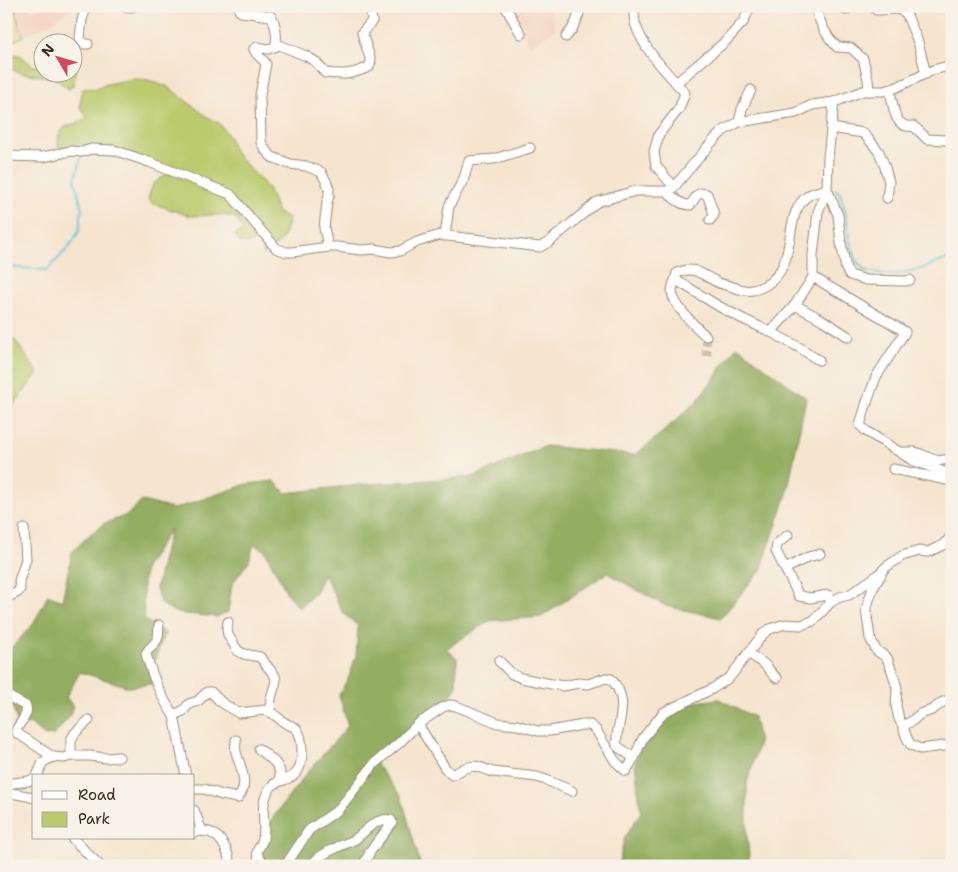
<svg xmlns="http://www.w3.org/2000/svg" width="958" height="872" font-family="'Shantell Sans',sans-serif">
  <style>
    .built { fill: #f5d3c1 }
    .green { fill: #baca6c; stroke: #7a7a45 }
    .forest { fill: #93ae60; stroke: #676c3f }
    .sand { fill: #eeda9e; stroke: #94825e }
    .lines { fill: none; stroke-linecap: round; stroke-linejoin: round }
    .stream { stroke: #5fc6dc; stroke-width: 2 }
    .minor-tunnel { stroke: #d0c0ac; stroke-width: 9; stroke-dasharray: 9 4.5; stroke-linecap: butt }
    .minor-casing { stroke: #988876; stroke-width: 11 }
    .minor { stroke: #fff; stroke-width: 9 }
  </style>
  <rect width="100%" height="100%" fill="#f7f3e8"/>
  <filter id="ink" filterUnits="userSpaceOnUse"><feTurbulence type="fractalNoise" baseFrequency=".02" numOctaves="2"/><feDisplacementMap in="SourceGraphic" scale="10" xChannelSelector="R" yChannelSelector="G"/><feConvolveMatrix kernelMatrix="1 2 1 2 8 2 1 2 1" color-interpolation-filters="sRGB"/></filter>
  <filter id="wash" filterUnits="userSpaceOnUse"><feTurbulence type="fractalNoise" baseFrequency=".0096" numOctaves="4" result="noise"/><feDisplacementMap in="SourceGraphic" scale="20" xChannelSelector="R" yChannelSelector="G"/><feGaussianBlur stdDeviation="1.12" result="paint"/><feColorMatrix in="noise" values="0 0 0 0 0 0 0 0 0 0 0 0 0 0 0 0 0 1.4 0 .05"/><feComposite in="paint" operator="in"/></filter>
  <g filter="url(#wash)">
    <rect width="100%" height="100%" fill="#f5e5cf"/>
    <!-- built -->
    <g class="built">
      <polygon points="25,6 29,6 30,10 39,6 79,6 57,17 58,19 24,36 20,29 15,9"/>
      <polygon points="509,6 549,6 556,29 530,45"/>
    </g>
    <!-- green -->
    <g class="green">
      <polygon points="6,52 10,54 20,55 33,66 42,67 42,72 72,72 73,61 76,60 78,65 73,86 69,89 54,78 22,73 6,68"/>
      <path d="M132 79C139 79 148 79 154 82 160 84 161 86 167 86L206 116 220 124 228 135 235 153 268 188 278 213 289 218 284 235 280 242 264 254 258 240H255L249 244 239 242 235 235 243 230 236 218 225 215H214L190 216 152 203 148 199 153 184 167 174 185 179 188 174 84 147 61 150 58 146 59 134 65 127 87 119V117L80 107 82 90 87 88 94 89 107 84Z"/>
      <polygon points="6,335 14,339 38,373 6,415"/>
    </g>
    <!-- forest -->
    <g class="forest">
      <polygon points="737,346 806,398 787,494 761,570 721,618 666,606 607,573 541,617 489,621 446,649 457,658 456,688 444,705 375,763 401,796 421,866 251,866 271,820 306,774 348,726 339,695 349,677 356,656 358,626 343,613 324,574 314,594 299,608 288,595 265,551 254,544 249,561 232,584 228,612 217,617 177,613 160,603 156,588 170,529 145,568 143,585 144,619 165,633 154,662 158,683 129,687 80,672 66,697 73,706 71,715 54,735 45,736 31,724 18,726 6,683 6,654 34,623 48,595 62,601 72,552 87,537 103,524 127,515 142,501 174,509 247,484 274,481 286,493 358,485 472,477 546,446 635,455 663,432 698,400"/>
      <polygon points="719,699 754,717 759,743 747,783 747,834 750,866 618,866 625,837 641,812 635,765 642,742 672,708 695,702"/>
    </g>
    <!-- sand -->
    <polygon class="sand" points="15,9 20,29 24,36 6,44 6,18"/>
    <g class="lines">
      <!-- stream -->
      <g class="stream">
        <polyline points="835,189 840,193 847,218 849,239 857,262 866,271 891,275 921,269 952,257"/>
        <polyline points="6,267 47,270 69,247 79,231 82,209 75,180 82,154"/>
      </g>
    </g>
  </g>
  <g filter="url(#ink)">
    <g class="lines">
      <!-- minor-tunnel -->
      <polyline class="minor-tunnel" points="706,336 707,356"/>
      <!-- minor casing -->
      <g class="minor-casing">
        <g id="minor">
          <polyline points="86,6 82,20 80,38 84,44 88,44"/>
          <polyline points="120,6 131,7 134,6"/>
          <path d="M240 6 239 10 241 12 271 16C276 24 278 38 275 47L268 49 257 47 254 49C256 56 263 58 266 64L260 95 261 142 266 151 272 157 290 164 306 166 321 172 326 181 329 189V196L327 202 324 228 328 247"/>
          <polyline points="505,6 521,34"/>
          <path d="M633 6C634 13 634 20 636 26 645 52 668 73 685 93L679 109 659 134 654 152 656 166 674 187"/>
          <path d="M815 6C819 22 825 35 837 47L851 48 863 59 868 79 869 91"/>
          <polyline points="845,6 846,10"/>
          <polyline points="876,10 898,9 906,13 918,42 926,74"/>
          <path d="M566 37C574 28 579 19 580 6"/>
          <path d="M277 44 306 56 316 62 325 73C343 75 351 75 369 67L371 61 362 33 372 21 370 6"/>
          <polyline points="676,83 726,41 744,21 750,6"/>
          <path d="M890 90C893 102 893 130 913 126L919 131 927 139 947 140 952 143"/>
          <polyline points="834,102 828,158 827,189 818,212 813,255 813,277 904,331 905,332 876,377 866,405 860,425 866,431 912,460 952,475"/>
          <polyline points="739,122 742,109 751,90"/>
          <polyline points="831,128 863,133 871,142 879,152 884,164 889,182 887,198"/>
          <polyline points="6,156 43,157 71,151 82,152 91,149 114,150 149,162 230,194 276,248 286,252 292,252 328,247 337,247 361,250 374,249 391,252 400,251 417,242 440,235 540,247 549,242 597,202 635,191 668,191 674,187 712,142 723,131 739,122 796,113 812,105 834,102 863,91 883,91 895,88 933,70 952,65"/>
          <path d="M668 191C672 198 681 205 690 205 697 198 695 191 707 194L713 211 714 215 710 220"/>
          <polyline points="445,236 449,206 464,178 469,161 494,159 530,148"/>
          <polyline points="676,280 720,307 743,319 771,332 795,305 813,277"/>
          <polyline points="795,305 821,319 849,337"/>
          <polyline points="771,332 802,349 815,358 819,360"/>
          <path d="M706 336C695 326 674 307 672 292 672 285 676 279 677 273 693 265 701 274 715 281 720 284 725 285 730 286 744 291 752 293 766 285 801 264 780 214 809 195 814 192 821 191 827 189L838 215 841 243 846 269 850 275 866 280 905 281 910 280"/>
          <path d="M902 452C906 452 911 452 915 452 931 456 933 465 952 458"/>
          <polyline points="893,469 952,481"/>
          <polyline points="820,554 808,557 785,569 799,596 811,598 828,595 829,598"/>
          <polyline points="785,569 776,551 777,544 788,535"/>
          <polyline points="881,575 873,588 866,609 870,638 876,650 887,658 893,674 897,688 896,706 899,719 903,726 906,736 910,744 920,749 952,745"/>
          <polyline points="6,598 18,592 20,589 19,581 26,559 24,529"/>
          <polyline points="228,622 227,629 228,635 238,651 244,654 260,657 275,676 276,681 271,698 270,711"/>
          <path d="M159 625C158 629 159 634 158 637 156 645 148 647 146 654 153 678 160 695 174 716"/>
          <path d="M748 653C754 657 761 661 766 666 770 670 772 675 777 678"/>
          <path d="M499 661 512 674 521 678 546 683 563 686 579 683 588 684 606 678 611 679C626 695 622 711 618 730 617 735 616 741 617 746L634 758"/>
          <path d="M6 694 11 698 26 706C29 716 19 722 16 731L17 733 53 757"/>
          <polyline points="418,724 445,768 452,775 465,768 474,766 479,767 493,772 537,777 546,780 572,791"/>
          <polyline points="903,726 912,721 920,714 932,710 943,702 952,699"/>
          <path d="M259 749C269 757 284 766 279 781"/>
          <polyline points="71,756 71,740 75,733 89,720"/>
          <polyline points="37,776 43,762 53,757 64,758 71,756 90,756 106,758 119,757"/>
          <path d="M186 776 174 716 175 714 183 711 189 704 198 701 207 692H211L221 702 238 713 266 710C275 713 280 721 289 725 292 726 296 727 298 731 303 741 304 762 297 772 288 784 275 776 267 793 260 808 266 823 263 839 262 845 255 850 258 856 260 861 265 864 269 866"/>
          <polyline points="6,784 28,781 34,779"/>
          <path d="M194 789H204L222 795 238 798C250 784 240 767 236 752 235 748 236 744 236 740"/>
          <polyline points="6,792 27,796 34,798"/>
          <polyline points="194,810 202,831"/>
          <path d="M194 833C196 832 199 831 202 831 219 831 230 850 229 866"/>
          <polyline points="72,838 100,866"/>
          <polyline points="285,866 309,830 338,810 375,763 399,743 418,724 443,707 450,705 456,706 498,723 517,725 538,731 550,731 583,725 590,725 596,730 615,761 626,771 634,758 643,738 664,712 712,689 730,677 763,634 770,629 785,624 801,625 813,621 831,602 840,597 849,595 878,575 886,567 902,556 919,551 928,552 943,545 952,536"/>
          <path d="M310 866C317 858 326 852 336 848 341 845 348 843 354 840 364 833 377 816 391 820L392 823 371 850 363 866"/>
        </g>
      </g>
      <!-- minor -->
      <use href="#minor" class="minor"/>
    </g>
  </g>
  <!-- margin -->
  <rect width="958" height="872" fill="none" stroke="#f7f3e8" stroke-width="25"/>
  <!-- legend -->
  <rect x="32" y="774" width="162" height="65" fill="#f7f3e8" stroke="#aca397"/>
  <rect x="42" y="791" width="25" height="8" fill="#ffffff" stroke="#aca397"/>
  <text x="78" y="800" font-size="15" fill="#3b2a1e">Road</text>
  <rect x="42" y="812" width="25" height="15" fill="#baca6c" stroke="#aca397"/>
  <text x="78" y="824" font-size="15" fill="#3b2a1e">Park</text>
  <!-- north arrow -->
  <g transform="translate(58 58) rotate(308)"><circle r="24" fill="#f7f3e8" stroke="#aca397"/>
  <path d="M0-4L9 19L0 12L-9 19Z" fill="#d1495b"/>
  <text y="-8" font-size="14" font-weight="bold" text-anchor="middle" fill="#3b2a1e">N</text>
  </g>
</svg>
